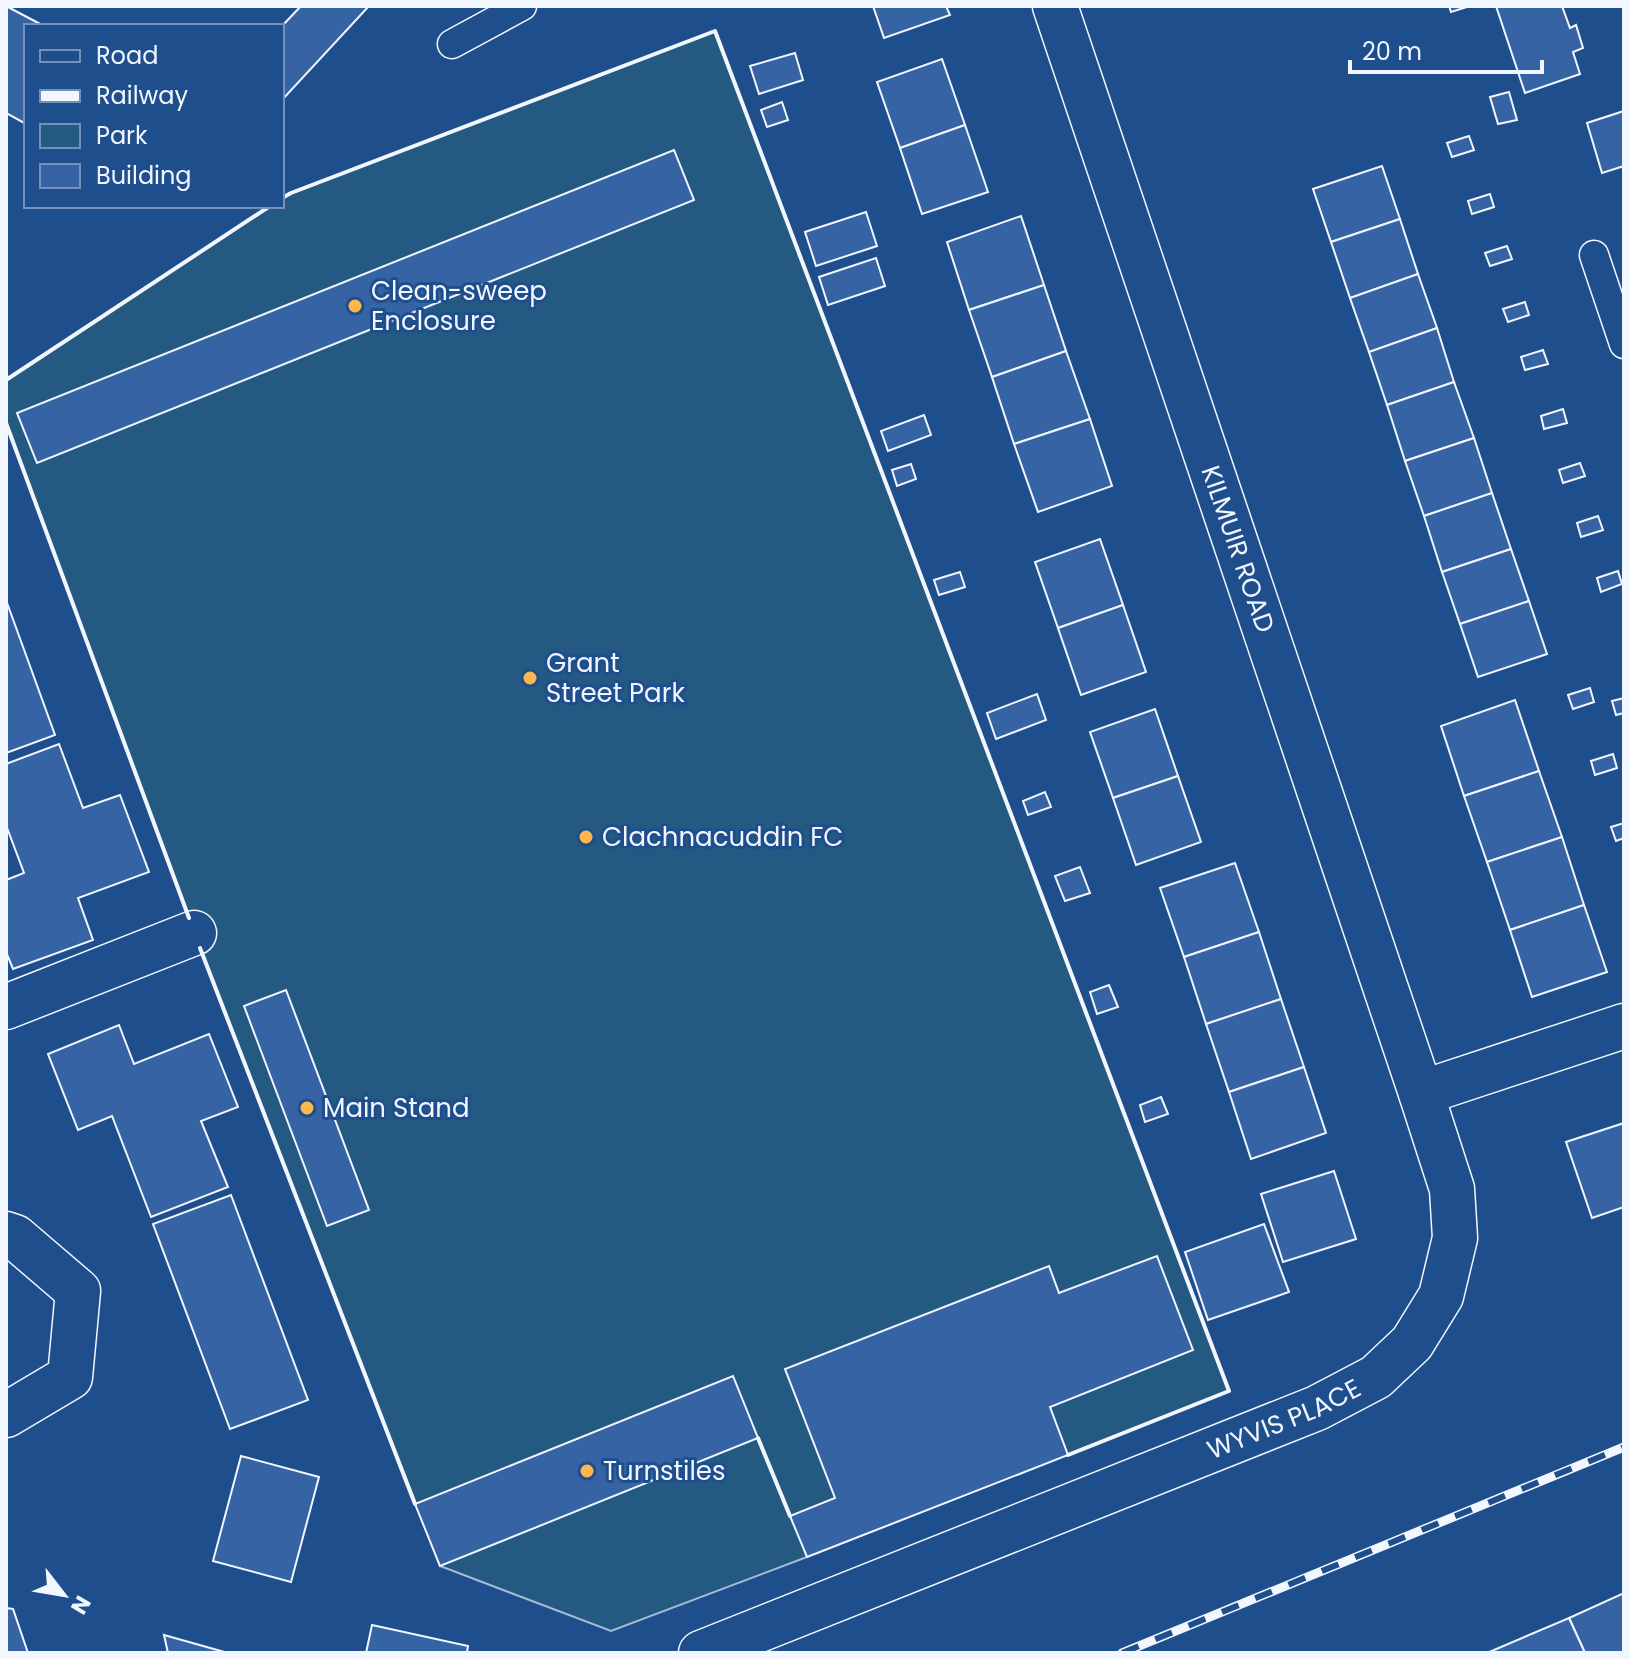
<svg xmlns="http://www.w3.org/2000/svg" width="1630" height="1659" font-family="Poppins,sans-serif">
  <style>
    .green { fill: #245a82; stroke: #a8bbd7; stroke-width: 2 }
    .building { fill: #3563a3; stroke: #f2f6ff; stroke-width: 2 }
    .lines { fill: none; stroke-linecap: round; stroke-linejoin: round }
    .lane-casing { stroke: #f2f6ff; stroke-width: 31 }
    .street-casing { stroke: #f2f6ff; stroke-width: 47 }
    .lane { stroke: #1f4e8c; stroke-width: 28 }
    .street { stroke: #1f4e8c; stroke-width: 44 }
    .rail-casing { stroke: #f2f6ff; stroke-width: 9 }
    .rail { stroke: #1f4e8c; stroke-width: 6; stroke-dasharray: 18; stroke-linecap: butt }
    .wall { stroke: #f2f6ff; stroke-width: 4 }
    .poi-dot { fill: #ffb74d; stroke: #1f4e8c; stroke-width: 3 }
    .labels { text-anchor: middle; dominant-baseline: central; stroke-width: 6; stroke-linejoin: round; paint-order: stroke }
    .poi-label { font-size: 26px; fill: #f2f6ff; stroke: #1f4e8c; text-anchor: start }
    .street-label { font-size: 26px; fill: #f2f6ff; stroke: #1f4e8c }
  </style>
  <rect width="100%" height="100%" fill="#1f4e8c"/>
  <!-- green -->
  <polygon class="green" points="715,31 1229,1391 807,1557 611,1631 440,1566 194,933 6,423 6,380 270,206 282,206 282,198 291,193"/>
  <!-- building -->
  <g class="building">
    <polygon points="6,6 44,26 26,26 26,124 6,113"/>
    <polygon points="301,6 369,6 282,100 282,26"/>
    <polygon points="873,6 946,6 950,15 884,38"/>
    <polygon points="1449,6 1470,6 1451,12"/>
    <polygon points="1496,6 1562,6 1570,28 1576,25 1583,48 1573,52 1580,74 1525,93"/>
    <polygon points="795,53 803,80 759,94 750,66"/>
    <polygon points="942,59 965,125 900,148 877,82"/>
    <polygon points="1509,92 1517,120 1498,124 1490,97"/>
    <polygon points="782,102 788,120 767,127 761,110"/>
    <polygon points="1624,111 1624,166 1602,173 1587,123"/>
    <polygon points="965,125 988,192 922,214 900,148"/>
    <polygon points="1469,136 1474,150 1452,157 1447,143"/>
    <polygon points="674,150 694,200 37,463 17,413"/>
    <polygon points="1382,166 1400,219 1331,242 1313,189"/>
    <polygon points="1490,194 1494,207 1472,214 1468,201"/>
    <polygon points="866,212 877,246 816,266 805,232"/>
    <polygon points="1021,216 1044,285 969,310 947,242"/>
    <polygon points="1400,219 1418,274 1350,298 1331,242"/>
    <polygon points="1507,246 1512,259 1490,266 1485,253"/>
    <polygon points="876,258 885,286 828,305 819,277"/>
    <polygon points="1418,274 1437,328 1369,352 1350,298"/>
    <polygon points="1044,285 1066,351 992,377 969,310"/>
    <polygon points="1525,302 1529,315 1508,322 1503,309"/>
    <polygon points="1437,328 1454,382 1387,405 1369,352"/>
    <polygon points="1543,350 1548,364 1525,370 1521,357"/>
    <polygon points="1066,351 1090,419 1014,444 992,377"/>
    <polygon points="1454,382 1474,438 1405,461 1387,405"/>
    <polygon points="1563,409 1567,423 1544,429 1541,416"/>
    <polygon points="924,415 931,435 888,451 881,431"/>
    <polygon points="1090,419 1112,486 1038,512 1014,444"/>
    <polygon points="1474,438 1492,493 1424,516 1405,461"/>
    <polygon points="1580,463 1585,476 1563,483 1559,470"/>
    <polygon points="911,464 916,479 897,486 892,470"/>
    <polygon points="1492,493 1511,549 1442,572 1424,516"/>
    <polygon points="1598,516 1603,530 1581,537 1577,523"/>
    <polygon points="1100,539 1123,605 1058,628 1035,562"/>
    <polygon points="1511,549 1529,601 1460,624 1442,572"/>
    <polygon points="1618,571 1622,584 1601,592 1597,578"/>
    <polygon points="960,572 965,587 939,595 934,580"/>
    <polygon points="6,600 55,735 6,753"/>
    <polygon points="1529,601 1547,654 1478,677 1460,624"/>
    <polygon points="1123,605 1146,672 1081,695 1058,628"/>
    <polygon points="1590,688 1594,702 1573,709 1568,695"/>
    <polygon points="1037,694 1046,720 996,739 987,713"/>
    <polygon points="1624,698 1624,713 1616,715 1612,701"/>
    <polygon points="1515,700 1539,771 1464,796 1441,726"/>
    <polygon points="1155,709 1178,776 1113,798 1090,732"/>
    <polygon points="59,744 83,808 120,795 149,872 78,898 93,940 13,969 6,952 6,880 24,873 6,825 6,764"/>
    <polygon points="1613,754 1617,768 1595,775 1591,761"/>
    <polygon points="1539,771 1562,837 1487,862 1464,796"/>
    <polygon points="1178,776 1201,842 1136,865 1113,798"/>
    <polygon points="1045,792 1051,807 1028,815 1023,801"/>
    <polygon points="1624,823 1624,838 1616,841 1611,827"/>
    <polygon points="1562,837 1584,905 1510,930 1487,862"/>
    <polygon points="1235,863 1259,932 1184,957 1160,888"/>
    <polygon points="1080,867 1090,893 1065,901 1055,876"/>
    <polygon points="1584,905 1607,972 1532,997 1510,930"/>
    <polygon points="1259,932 1281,999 1206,1024 1184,957"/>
    <polygon points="1109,985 1118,1007 1097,1014 1090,992"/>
    <polygon points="286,990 369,1210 327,1226 244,1006"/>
    <polygon points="1281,999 1304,1067 1229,1092 1206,1024"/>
    <polygon points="119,1025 134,1064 209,1034 238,1107 201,1121 228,1187 151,1217 112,1116 78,1130 48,1054"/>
    <polygon points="1304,1067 1326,1133 1251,1159 1229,1092"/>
    <polygon points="1161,1097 1168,1114 1145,1122 1140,1105"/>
    <polygon points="1624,1123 1624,1207 1592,1218 1566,1142"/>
    <polygon points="1334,1171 1356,1239 1283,1262 1261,1194"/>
    <polygon points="231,1195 308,1400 230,1429 153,1224"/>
    <polygon points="1264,1224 1289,1292 1208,1320 1185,1252"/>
    <polygon points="1157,1256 1193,1350 1050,1407 1068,1455 807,1557 790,1516 835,1498 785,1369 1049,1266 1059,1293"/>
    <polygon points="733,1376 758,1438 440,1566 415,1504"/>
    <polygon points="241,1456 319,1477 291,1582 213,1561"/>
    <polygon points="1624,1593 1624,1653 1585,1653 1569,1618"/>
    <polygon points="6,1608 13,1609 28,1653 6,1653"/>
    <polygon points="1569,1618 1585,1653 1487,1653"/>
    <polygon points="372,1625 468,1646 467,1653 366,1653"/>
    <polygon points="164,1635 228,1653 168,1653"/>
  </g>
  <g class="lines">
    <!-- lane casing -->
    <g class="lane-casing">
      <g id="lane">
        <polyline points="452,44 522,6"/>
        <polyline points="1594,255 1624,344"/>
      </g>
    </g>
    <!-- street casing -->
    <g class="street-casing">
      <g id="street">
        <polyline points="6,1007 194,933"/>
        <polyline points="1421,1093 1624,1026"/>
        <polyline points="6,1234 15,1237 78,1291 70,1377 6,1415"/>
        <path id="s1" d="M701 1653 1317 1408 1376 1377 1412 1343 1441 1296 1455 1238 1452 1189 1421 1093 1055 6"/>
      </g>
    </g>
    <!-- lane -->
    <use href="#lane" class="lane"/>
    <!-- street -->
    <use href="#street" class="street"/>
    <!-- rail casing -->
    <g class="rail-casing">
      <polyline id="rail" points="1122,1653 1624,1447"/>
    </g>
    <!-- rail -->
    <use href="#rail" class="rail"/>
    <!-- wall -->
    <g class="wall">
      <polyline points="282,198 291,193 715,31 1229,1391 1068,1455"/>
      <polyline points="6,380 270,206"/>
      <polyline points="6,423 189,918"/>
      <polyline points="200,948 415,1504"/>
      <polyline points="758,1438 790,1516"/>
    </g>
  </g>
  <!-- markers -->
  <g class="poi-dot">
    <circle cx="355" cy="306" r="8"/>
    <circle cx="530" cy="678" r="8"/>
    <circle cx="586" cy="837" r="8"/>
    <circle cx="307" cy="1108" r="8"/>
    <circle cx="587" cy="1471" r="8"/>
  </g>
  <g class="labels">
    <!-- poi labels -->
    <g class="poi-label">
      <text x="371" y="291">Clean-sweep<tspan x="371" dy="30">Enclosure</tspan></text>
      <text x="546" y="663">Grant<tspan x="546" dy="30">Street Park</tspan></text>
      <text x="602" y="837">Clachnacuddin FC</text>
      <text x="323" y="1108">Main Stand</text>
      <text x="603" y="1471">Turnstiles</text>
    </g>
    <!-- street labels -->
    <g class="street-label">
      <text transform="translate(1238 549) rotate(71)">KILMUIR ROAD</text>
      <text stroke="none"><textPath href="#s1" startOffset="628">WYVIS PLACE</textPath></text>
    </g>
  </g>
  <!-- border -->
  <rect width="1630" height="1659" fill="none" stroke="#f2f6ff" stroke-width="16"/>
  <!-- legend -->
  <rect x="24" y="24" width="260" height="184" fill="#1f4e8c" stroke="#7391ba" stroke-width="2"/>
  <rect x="40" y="50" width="40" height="12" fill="#1f4e8c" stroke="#7391ba" stroke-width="2"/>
  <text x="96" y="64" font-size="24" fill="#f2f6ff">Road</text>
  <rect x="40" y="90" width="40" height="12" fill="#f2f6ff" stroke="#7391ba" stroke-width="2"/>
  <text x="96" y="104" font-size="24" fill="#f2f6ff">Railway</text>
  <rect x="40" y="124" width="40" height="24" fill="#245a82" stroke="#7391ba" stroke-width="2"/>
  <text x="96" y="144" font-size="24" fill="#f2f6ff">Park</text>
  <rect x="40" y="164" width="40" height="24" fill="#3563a3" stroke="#7391ba" stroke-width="2"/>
  <text x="96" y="184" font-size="24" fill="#f2f6ff">Building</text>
  <!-- north arrow -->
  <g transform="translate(64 1595) rotate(121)" stroke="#1f4e8c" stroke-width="6" paint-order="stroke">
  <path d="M0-6L14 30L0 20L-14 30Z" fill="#f2f6ff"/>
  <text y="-12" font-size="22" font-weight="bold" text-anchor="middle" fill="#f2f6ff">N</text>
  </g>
  <!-- scale -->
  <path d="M1350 60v12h192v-12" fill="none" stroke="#f2f6ff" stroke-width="4"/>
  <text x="1362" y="60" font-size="24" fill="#f2f6ff" stroke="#1f4e8c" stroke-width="6" paint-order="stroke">20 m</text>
</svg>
